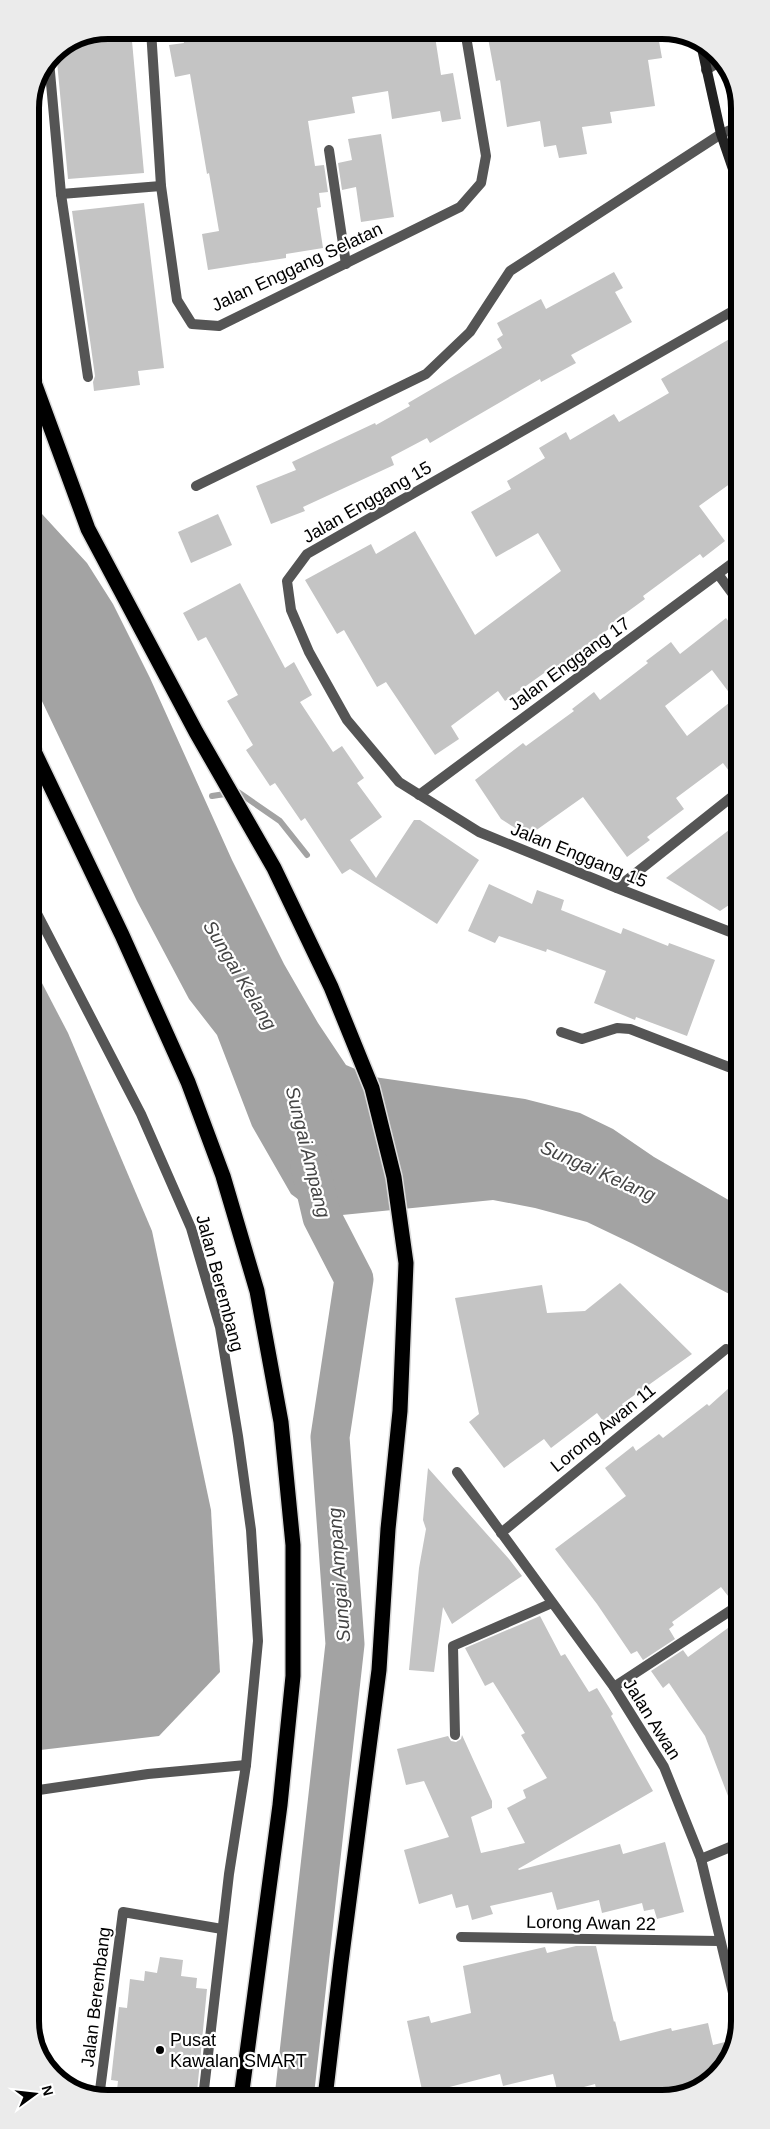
<svg xmlns="http://www.w3.org/2000/svg" width="770" height="2129" font-family="Arial,sans-serif">
  <style>
    .water { fill: #a3a3a3 }
    .lines { fill: none; stroke-linecap: round; stroke-linejoin: round }
    .stream { stroke: #a3a3a3; stroke-width: 6 }
    .river { stroke: #a3a3a3; stroke-width: 39 }
    .building { fill: #c4c4c4; fill-rule: evenodd }
    .motorway-casing { stroke: #dbdbdb; stroke-width: 18 }
    .service { stroke: #555; stroke-width: 10 }
    .minor { stroke: #555; stroke-width: 10 }
    .secondary { stroke: #222; stroke-width: 10 }
    .motorway { stroke: #000; stroke-width: 15 }
    .poi-dot { fill: #000; stroke: #fff; stroke-width: 2 }
    .labels { text-anchor: middle; dominant-baseline: central; stroke-width: 4.5; stroke-linejoin: round; paint-order: stroke }
    .street-label { font-size: 18px; fill: #000; stroke: #fff }
    .poi-label { font-size: 18px; fill: #000; stroke: #fff; text-anchor: start }
    .water-label { font-size: 19px; font-style: italic; fill: #444; stroke: #fff }
    .rim { fill: none; stroke: #000; stroke-width: 6 }
  </style>
  <rect width="100%" height="100%" fill="#fff"/>
  <!-- water -->
  <g class="water">
    <polygon points="31,502 87,563 113,604 150,678 232,860 284,964 318,1023 346,1065 374,1077 525,1099 580,1113 613,1129 654,1157 739,1206 739,1299 633,1244 587,1222 535,1208 493,1200 322,1217 291,1194 252,1126 217,1035 189,999 137,901 31,678"/>
    <polygon points="31,962 68,1033 152,1231 211,1510 220,1672 159,1736 32,1751"/>
  </g>
  <g class="lines">
    <!-- stream -->
    <polyline class="stream" points="212,796 238,792 280,821 307,855"/>
    <!-- river -->
    <polyline class="river" points="294,2098 345,1644 330,1437 354,1279 322,1217 310,1166"/>
  </g>
  <!-- building -->
  <g class="building">
    <polygon points="108,30 131,30 144,173 68,179 56,51"/>
    <polygon points="181,30 434,30 441,75 453,73 461,119 442,122 440,111 392,119 388,91 352,97 355,113 308,121 315,166 324,165 328,192 319,193 321,207 317,208 323,248 286,254 286,258 208,270 202,234 219,231 209,173 207,174 190,74 175,77 169,45 184,43"/>
    <polygon points="535,30 657,30 662,58 648,60 655,106 610,112 612,123 582,127 587,154 559,158 556,145 544,147 540,121 507,127 500,80 496,81 488,38"/>
    <polygon points="381,134 394,217 361,222 356,187 342,190 338,163 352,160 348,139"/>
    <polygon points="144,203 164,368 138,371 140,385 94,391 93,382 95,376 72,211"/>
    <polygon points="614,272 623,288 615,292 632,322 571,355 576,363 541,382 540,379 430,443 427,438 391,457 394,465 303,507 305,511 271,524 256,486 296,470 292,462 375,423 376,425 410,406 408,403 502,348 497,339 503,335 497,323 541,299 546,309"/>
    <polygon points="738,334 738,478 699,506 725,541 703,558 700,554 643,596 645,599 608,626 610,628 549,674 547,671 505,701 498,691 451,726 459,739 435,755 386,682 377,687 344,630 337,634 305,580 371,544 376,554 415,531 475,635 561,571 538,533 496,557 471,512 511,489 507,481 545,458 539,448 566,432 570,440 614,414 619,422 669,393 661,379"/>
    <polygon points="218,514 232,545 191,563 178,532"/>
    <polygon points="240,583 285,668 294,662 312,695 300,702 333,752 342,746 364,778 357,783 382,817 350,840 376,878 414,820 420,820 479,860 437,924 350,869 342,874 305,818 301,821 275,783 270,786 246,750 253,745 227,701 238,695 206,637 198,641 183,613"/>
    <path d="M726 618 738 634V783L723 763 676 798 684 809 647 837 650 840 627 857 583 797 528 836 501 819 475 780 523 743 526 746 574 711 572 709 594 692 600 700 648 663 646 661 671 642 680 654ZM712 670 734 699 687 736 665 706Z"/>
    <polygon points="729,830 738,843 738,899 720,911 666,878"/>
    <polygon points="489,884 532,904 537,890 564,900 561,910 621,934 623,928 668,946 669,943 715,960 687,1036 636,1017 635,1020 594,1003 606,971 547,949 546,952 499,936 495,943 468,931"/>
    <polygon points="620,1283 692,1354 622,1404 623,1406 603,1421 597,1413 551,1448 544,1439 504,1468 469,1422 479,1414 455,1298 542,1285 547,1313 585,1311"/>
    <polygon points="739,1379 739,1598 732,1601 721,1587 672,1622 674,1625 669,1629 675,1639 643,1660 637,1651 631,1654 597,1604 555,1549 626,1496 605,1468 633,1446 636,1451 659,1434 663,1438 707,1404 709,1406"/>
    <polygon points="428,1468 509,1559 522,1576 452,1624 443,1607 434,1672 409,1670 419,1568 426,1529 423,1520"/>
    <polygon points="540,1616 561,1656 565,1654 589,1692 597,1688 613,1714 611,1716 653,1791 518,1869 519,1870 620,1844 623,1854 665,1842 684,1912 657,1919 654,1909 644,1911 642,1903 602,1913 599,1900 557,1910 552,1892 490,1906 493,1914 472,1920 468,1905 456,1908 452,1894 419,1904 404,1850 449,1837 424,1781 406,1785 397,1749 448,1736 451,1741 456,1742 461,1739 462,1735 492,1801 492,1808 471,1817 481,1853 525,1843 507,1808 526,1798 523,1790 547,1778 521,1735 525,1733 493,1682 485,1686 465,1648"/>
    <polygon points="739,1620 740,1822 738,1822 705,1736 669,1683 663,1688 651,1671 683,1650 688,1657"/>
    <polygon points="576,1946 596,1946 614,2022 615,2021 620,2041 671,2028 672,2031 708,2023 713,2045 725,2042 729,2055 724,2068 688,2093 672,2096 653,2096 651,2091 628,2096 598,2097 595,2084 558,2094 553,2074 503,2086 500,2074 430,2092 422,2090 407,2021 429,2016 431,2023 471,2013 463,1966 545,1947 547,1953"/>
    <polygon points="160,1957 183,1960 181,1976 197,1978 196,1988 207,1989 197,2092 194,2091 193,2098 116,2099 118,2081 111,2080 119,2007 127,2008 130,1979 144,1981 145,1971 157,1973"/>
  </g>
  <g class="lines">
    <!-- motorway casing -->
    <g class="motorway-casing">
      <g id="motorway">
        <polyline points="31,374 88,529 196,732 274,868 331,987 372,1088 394,1177 406,1263 400,1411 388,1529 379,1670 341,1962 325,2098"/>
        <polyline points="31,745 122,935 188,1082 223,1176 257,1291 281,1422 293,1545 293,1676 280,1805 241,2098"/>
      </g>
    </g>
    <!-- service -->
    <g class="service">
      <polyline points="49,61 61,194 88,377"/>
      <polyline points="721,134 737,127"/>
      <polyline points="61,194 161,186"/>
      <polyline points="31,902 141,1114 191,1228 220,1327 238,1436 251,1530 258,1641 246,1765 229,1874 203,2098"/>
      <polyline points="561,1032 582,1039 617,1028 630,1029 739,1071"/>
      <polyline points="455,1735 453,1646 552,1603"/>
      <polyline points="32,1791 148,1774 246,1765"/>
      <polyline points="99,2098 123,1912 222,1929"/>
    </g>
    <!-- minor -->
    <g class="minor">
      <polyline points="151,30 161,186 177,300 192,324 219,326 460,207 481,183 486,156 465,30"/>
      <polyline points="706,70 721,61"/>
      <polyline points="329,150 346,264"/>
      <polyline points="738,308 307,554 287,581 291,610 309,652 347,720 399,782 479,832 617,888 738,935"/>
      <polyline points="196,486 426,374 470,332 510,271 721,134"/>
      <polyline points="718,574 738,601"/>
      <polyline points="419,795 738,559"/>
      <polyline points="617,888 738,792"/>
      <polyline points="457,1472 614,1687 664,1767 701,1859 740,2022"/>
      <polyline points="501,1533 726,1349"/>
      <polyline points="614,1687 739,1605"/>
      <polyline points="701,1859 740,1843"/>
      <polyline points="461,1937 719,1941"/>
      <polyline points="411,2096 425,2097"/>
    </g>
    <!-- secondary -->
    <polyline class="secondary" points="701,44 721,134 737,181"/>
    <!-- motorway -->
    <use href="#motorway" class="motorway"/>
  </g>
  <!-- markers -->
  <circle class="poi-dot" cx="160" cy="2050" r="5"/>
  <g class="labels">
    <!-- street labels -->
    <g class="street-label">
      <text transform="translate(297 267) rotate(-25)">Jalan Enggang Selatan</text>
      <text transform="translate(367 502) rotate(-30)">Jalan Enggang 15</text>
      <text transform="translate(569 664) rotate(-36)">Jalan Enggang 17</text>
      <text transform="translate(579 855) rotate(22)">Jalan Enggang 15</text>
      <text transform="translate(220 1283) rotate(75)">Jalan Berembang</text>
      <text transform="translate(603 1428) rotate(-39)">Lorong Awan 11</text>
      <text transform="translate(652 1719) rotate(58)">Jalan Awan</text>
      <text transform="translate(591 1923) rotate(1)">Lorong Awan 22</text>
      <text transform="translate(96 1997) rotate(-83)">Jalan Berembang</text>
    </g>
    <!-- poi labels -->
    <g class="poi-label">
      <text x="170" y="2040">Pusat<tspan x="170" dy="21">Kawalan SMART</tspan></text>
    </g>
    <!-- water labels -->
    <g class="water-label">
      <text transform="translate(240 975) rotate(59)">Sungai Kelang</text>
      <text transform="translate(308 1152) rotate(76)">Sungai Ampang</text>
      <text transform="translate(598 1171) rotate(24)">Sungai Kelang</text>
      <text transform="translate(339 1575) rotate(-94)">Sungai Ampang</text>
    </g>
  </g>
  <!-- crop -->
  <path d="M0 0H770V2129H0ZM108 39H662A69 69 0 0 1 731 108V2021A69 69 0 0 1 662 2090H108A69 69 0 0 1 39 2021V108A69 69 0 0 1 108 39Z" fill="#ebebeb" fill-rule="evenodd"/>
  <path class="rim" d="M108 39H662A69 69 0 0 1 731 108V2021A69 69 0 0 1 662 2090H108A69 69 0 0 1 39 2021V108A69 69 0 0 1 108 39Z"/>
  <!-- north arrow -->
  <g transform="translate(35 2094) rotate(75)" stroke="#ffffff" stroke-width="4" paint-order="stroke">
  <path d="M0-4L9 19L0 12L-9 19Z" fill="#000000"/>
  <text y="-8" font-size="14" font-weight="bold" text-anchor="middle" fill="#000000">N</text>
  </g>
</svg>
